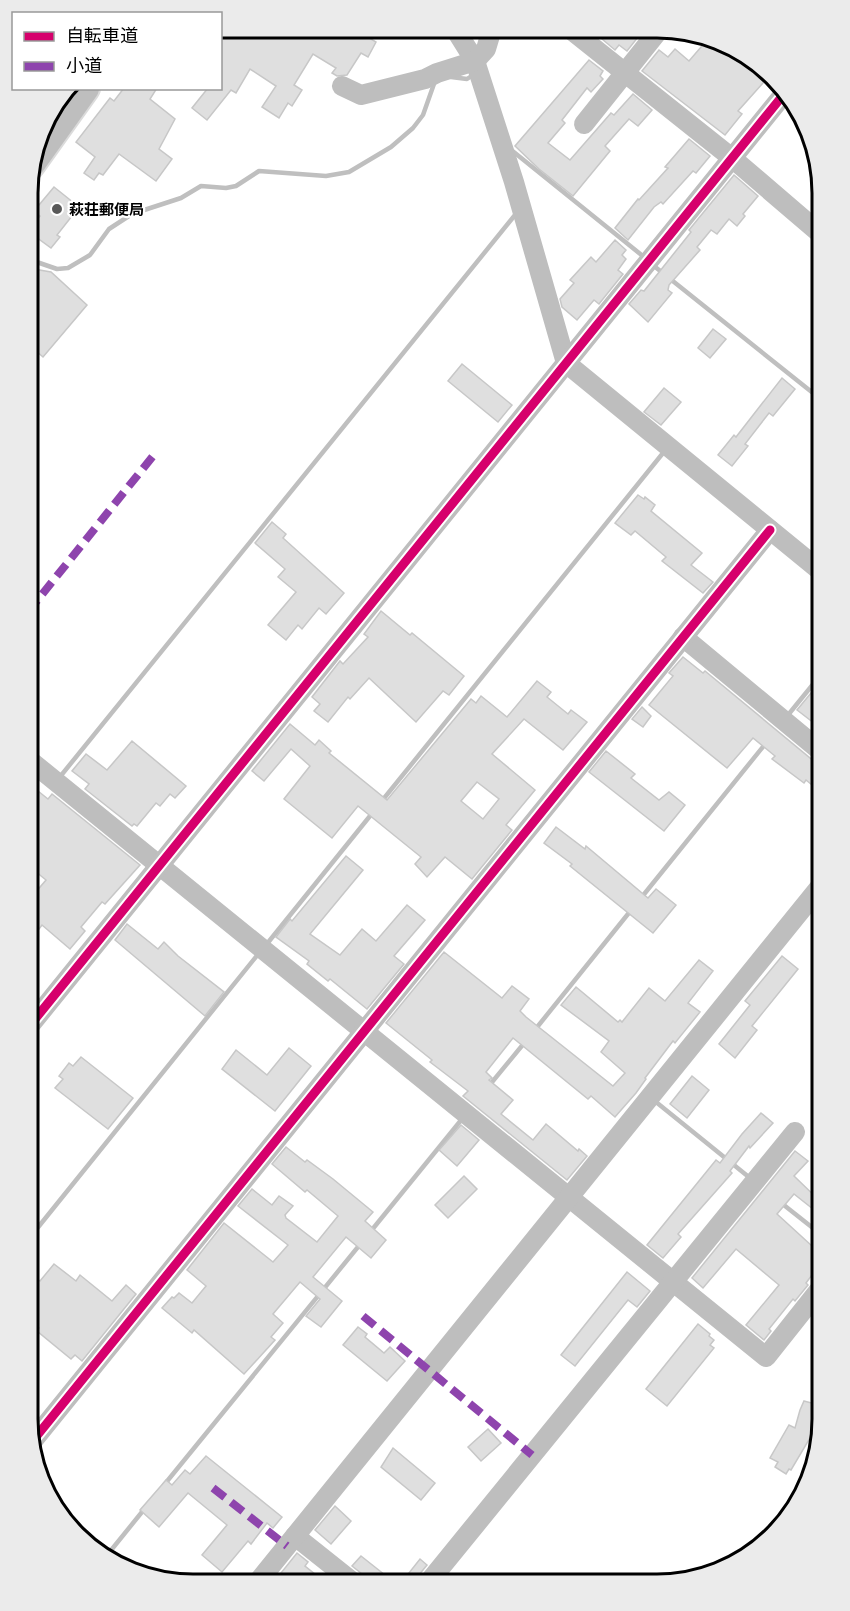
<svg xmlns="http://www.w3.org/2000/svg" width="850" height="1611" font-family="Quicksand,'Noto Sans JP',sans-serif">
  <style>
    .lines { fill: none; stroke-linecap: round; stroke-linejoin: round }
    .stream { stroke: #bfbfbf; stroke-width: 4.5 }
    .building { fill: #dfdfdf; stroke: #c7c7c7; stroke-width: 1.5; fill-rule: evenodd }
    .highway-casing { stroke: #dbdbdb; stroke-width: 32 }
    .minor { stroke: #bebebe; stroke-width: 20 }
    .highway { stroke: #bebebe; stroke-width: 28 }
    .quiet { stroke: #8e44ad; stroke-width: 8; stroke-dasharray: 15 8; stroke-linecap: butt }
    .cycleway-casing { stroke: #fff; stroke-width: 13 }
    .cycleway { stroke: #d6006c; stroke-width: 9 }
    .poi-dot { fill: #595959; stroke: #fff; stroke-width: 2 }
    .labels { text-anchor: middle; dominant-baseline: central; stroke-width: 4.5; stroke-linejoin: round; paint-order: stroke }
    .poi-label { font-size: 15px; font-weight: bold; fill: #000; stroke: #fff; text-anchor: start }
    .rim { fill: none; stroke: #000; stroke-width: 3 }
  </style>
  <rect width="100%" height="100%" fill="#fff"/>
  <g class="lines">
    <!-- stream -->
    <g class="stream">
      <polyline points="451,77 467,79 473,75 473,77"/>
      <polyline points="510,149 644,257"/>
      <polyline points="28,259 57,269 68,268 90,255 109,229 132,214 181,198 201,186 226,188 236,186 259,171 326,176 349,172 391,147 413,128 423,115 435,81"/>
      <polyline points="654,266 823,401"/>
      <polyline points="788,715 823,672"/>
      <polyline points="59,778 515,215"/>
      <polyline points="381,802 663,453"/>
      <polyline points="641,898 766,743"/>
      <polyline points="266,945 374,811"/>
      <polyline points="534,1031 632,909"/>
      <polyline points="488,1087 525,1042"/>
      <polyline points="656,1102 750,1178"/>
      <polyline points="780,1202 823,1236"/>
      <polyline points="371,1231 462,1119"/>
      <polyline points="27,1241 259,953"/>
      <polyline points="164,1485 362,1242"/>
      <polyline points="108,1554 146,1507"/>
    </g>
  </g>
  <!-- building -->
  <g class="building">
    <polygon points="232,27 353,28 376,42 368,57 361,53 347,75 337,76 332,73 336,68 313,54 294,85 302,90 292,106 288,103 279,118 262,107 276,86 250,69 236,93 231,90 207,120 192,108 208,88 220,88 220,34 227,38"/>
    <polygon points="610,30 640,30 642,32 627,51 619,45 615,50 602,39"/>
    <polygon points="708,39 767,68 771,74 738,111 742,114 725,135 642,71 659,50 668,57 675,49 689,61"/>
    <polygon points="589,60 603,71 600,76 603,79 591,92 587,88 562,120 565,123 548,143 570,160 611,113 614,115 633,94 652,110 638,126 629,119 605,146 610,151 573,196 539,169 515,146"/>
    <polygon points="124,88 157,88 150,99 175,119 159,149 172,159 156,181 119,154 103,175 99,173 94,180 84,173 95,157 76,142 110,98 114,101"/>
    <polygon points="689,139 710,156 696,173 693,171 663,204 661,202 654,207 628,240 615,228 638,199 639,200 668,168 665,167"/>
    <polygon points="734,175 758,196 743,214 745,216 737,226 729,219 717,234 711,230 697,247 700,250 669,285 668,290 672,293 648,322 629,304 641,290 644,291 691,232 689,230"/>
    <polygon points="54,187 79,207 57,235 60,237 51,248 28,231 40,216 34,211"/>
    <polygon points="615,240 626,250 622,255 626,259 618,270 623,274 599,304 594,300 577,320 562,307 560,299 574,283 570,280 591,257 596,262"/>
    <polygon points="28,268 51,272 87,305 43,357 28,344"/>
    <polygon points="713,329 726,339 710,358 698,348"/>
    <polygon points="462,364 512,405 498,422 448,381"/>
    <polygon points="782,378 795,389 773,416 769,413 745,444 748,446 732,466 718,455 734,435 736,437"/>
    <polygon points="664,388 681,402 661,425 644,412"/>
    <polygon points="638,495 644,499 645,497 655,505 651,511 702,553 691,565 713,582 703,593 662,561 666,557 635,531 631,535 615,523"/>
    <polygon points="272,522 286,534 283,538 344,593 326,614 319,608 302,629 298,625 286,640 268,625 296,592 278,577 285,569 255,543"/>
    <polygon points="381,611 410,635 412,633 464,676 449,695 443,691 416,722 369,678 350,699 348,697 328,722 314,711 320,704 312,697 340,661 343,664 368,637 364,634"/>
    <polygon points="683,657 703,673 705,671 815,762 823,765 823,794 806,780 804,783 772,759 775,756 753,738 727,768 649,705 673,676 669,673"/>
    <path d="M537 681 551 692 547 697 568 714 571 710 587 722 563 750 524 719 492 754 535 790 506 825 512 830 472 879 445 857 427 877 415 864 421 857 358 806 332 838 284 799 310 766 291 749 264 781 252 771 290 724 315 745 319 740 331 751 329 753 387 800 471 699 476 703 481 696 507 717ZM477 782 499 799 483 819 461 801Z"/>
    <polygon points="811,693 823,703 823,730 797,710"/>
    <polygon points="642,707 651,716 643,727 632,719"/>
    <polygon points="132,741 186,786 175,798 170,794 160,806 156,803 137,826 134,824 132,826 85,789 89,784 72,771 86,754 107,770"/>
    <polygon points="606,751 635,774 631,778 659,800 669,792 685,805 664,831 589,772"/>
    <polygon points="28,783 48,799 52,794 140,865 105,904 102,902 81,927 85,931 70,949 42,925 36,933 28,927 28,918 37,907 29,900 46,880 29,866 34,859 28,854"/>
    <polygon points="556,827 585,849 586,846 648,898 656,889 676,905 653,933 570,866 572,864 544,843"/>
    <polygon points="346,856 363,870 310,934 340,955 362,929 376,941 407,905 425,920 394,956 404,964 367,1009 330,979 328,981 307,964 309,961 276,937 290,919 292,921"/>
    <polygon points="127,924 158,949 164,942 178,956 224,992 205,1016 115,940"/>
    <polygon points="444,952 502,998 512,986 529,999 520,1011 526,1017 613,1086 625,1073 601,1052 609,1041 561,1005 576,987 618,1022 620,1020 622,1022 649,988 665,1001 699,960 713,971 688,1003 700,1012 675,1043 673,1041 645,1078 646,1079 636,1093 615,1117 591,1096 588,1099 513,1038 486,1072 492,1078 489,1080 513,1100 501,1114 533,1140 546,1124 578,1151 579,1149 587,1156 567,1180 463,1096 468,1091 430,1062 432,1060 386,1023"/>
    <polygon points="782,956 798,969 752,1026 757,1030 735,1058 719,1044 750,1005 745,1001"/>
    <polygon points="289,1048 311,1066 275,1111 222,1069 236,1050 267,1075"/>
    <polygon points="81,1057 133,1098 108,1129 55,1088 63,1079 59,1076 69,1063 73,1066"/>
    <polygon points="692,1076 709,1090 687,1118 670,1104"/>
    <polygon points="761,1113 773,1123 750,1148 749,1146 730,1171 732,1173 678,1234 681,1237 663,1258 647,1245 716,1160 720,1163 742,1134"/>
    <polygon points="461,1125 479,1140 457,1166 439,1150"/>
    <polygon points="286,1147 305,1162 307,1160 333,1179 373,1212 365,1221 386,1240 371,1258 346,1237 313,1277 342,1301 321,1327 306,1316 320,1299 300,1282 273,1314 283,1323 271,1337 275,1340 244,1374 194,1330 192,1333 162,1308 172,1297 174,1298 179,1293 192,1303 206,1286 187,1270 224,1223 273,1262 288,1245 238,1206 252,1189 272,1205 279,1196 293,1206 285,1215 286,1218 317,1242 338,1216 307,1190 305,1192 272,1164"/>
    <polygon points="795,1151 808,1161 794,1176 823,1204 823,1217 794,1194 777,1214 812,1246 814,1244 823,1250 823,1260 806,1283 808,1285 795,1301 793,1299 769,1329 771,1331 764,1340 746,1325 779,1285 736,1249 703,1288 692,1278"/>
    <polygon points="464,1176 477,1189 448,1218 435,1205"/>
    <polygon points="54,1264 76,1281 80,1275 112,1301 126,1285 136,1294 82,1361 75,1355 71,1359 37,1331 39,1328 27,1318 27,1291 37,1279 40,1281"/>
    <polygon points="627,1272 650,1291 637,1307 628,1300 575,1366 561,1355"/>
    <polygon points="698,1324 710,1334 709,1336 714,1340 710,1345 714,1348 667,1406 646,1389"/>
    <polygon points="358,1327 367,1334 365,1337 384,1353 390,1347 405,1361 387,1381 343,1345"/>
    <polygon points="804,1401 823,1406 823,1427 817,1426 791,1470 789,1469 786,1474 775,1467 778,1462 770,1458 789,1425 795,1428 800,1410"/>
    <polygon points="488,1429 501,1443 481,1461 468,1447"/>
    <polygon points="393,1448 435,1483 421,1500 381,1467"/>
    <polygon points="206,1456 282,1517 273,1528 267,1523 251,1544 248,1541 222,1572 202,1555 227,1525 188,1493 159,1527 140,1510 166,1480 172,1485 185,1470 190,1474"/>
    <polygon points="335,1506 351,1521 331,1544 315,1530"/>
    <polygon points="297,1553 308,1562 305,1566 326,1583 273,1583"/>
    <polygon points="361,1556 395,1583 366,1583 362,1574 352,1566"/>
    <polygon points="420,1559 427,1565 418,1576 416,1583 401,1583"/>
  </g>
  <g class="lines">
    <!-- highway casing -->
    <g class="highway-casing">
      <polyline id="highway" points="30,165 85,88"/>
    </g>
    <!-- minor -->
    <g class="minor">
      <polyline points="455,29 475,61 514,182 566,363 823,573"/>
      <polyline points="570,29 732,158 823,236"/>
      <polyline points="342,86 361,95 425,79 437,73 475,61 486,49 492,29"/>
      <polyline points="584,124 659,30"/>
      <polyline points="683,637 823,753"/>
      <polyline points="28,759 766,1357 820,1289"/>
      <polyline points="27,1029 784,94"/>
      <polyline points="31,1443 770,530"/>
      <polyline points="295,1536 354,1583"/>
      <polyline points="257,1583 823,883"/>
      <polyline points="428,1583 795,1132"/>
    </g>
    <!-- highway -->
    <use href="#highway" class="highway"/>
    <!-- quiet -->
    <g class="quiet">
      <polyline points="28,612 153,456"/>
      <polyline points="363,1316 532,1455"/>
      <polyline points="213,1488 287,1546"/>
    </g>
    <!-- cycleway casing -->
    <g class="cycleway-casing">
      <g id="cycleway">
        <polyline points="27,1029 784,94"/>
        <polyline points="31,1443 770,530"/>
      </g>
    </g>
    <!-- cycleway -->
    <use href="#cycleway" class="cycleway"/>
  </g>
  <!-- markers -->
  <circle class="poi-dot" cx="57" cy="209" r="6"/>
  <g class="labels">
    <!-- poi labels -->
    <g class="poi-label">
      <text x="69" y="209">萩荘郵便局</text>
    </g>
  </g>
  <!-- crop -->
  <path d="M0 0H850V1611H0ZM193 38H657A155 155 0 0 1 812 193V1419A155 155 0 0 1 657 1574H193A155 155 0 0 1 38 1419V193A155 155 0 0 1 193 38Z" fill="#ebebeb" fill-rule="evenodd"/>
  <path class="rim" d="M193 38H657A155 155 0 0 1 812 193V1419A155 155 0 0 1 657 1574H193A155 155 0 0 1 38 1419V193A155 155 0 0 1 193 38Z"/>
  <!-- legend -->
  <rect x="12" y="12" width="210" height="78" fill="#ffffff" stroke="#999999" stroke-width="1.5"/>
  <rect x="24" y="32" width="30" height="9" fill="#d6006c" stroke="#999999" stroke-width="1.5"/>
  <text x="66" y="42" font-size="18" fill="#000000">自転車道</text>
  <rect x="24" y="62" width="30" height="9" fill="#8e44ad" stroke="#999999" stroke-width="1.5"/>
  <text x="66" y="72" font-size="18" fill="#000000">小道</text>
</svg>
